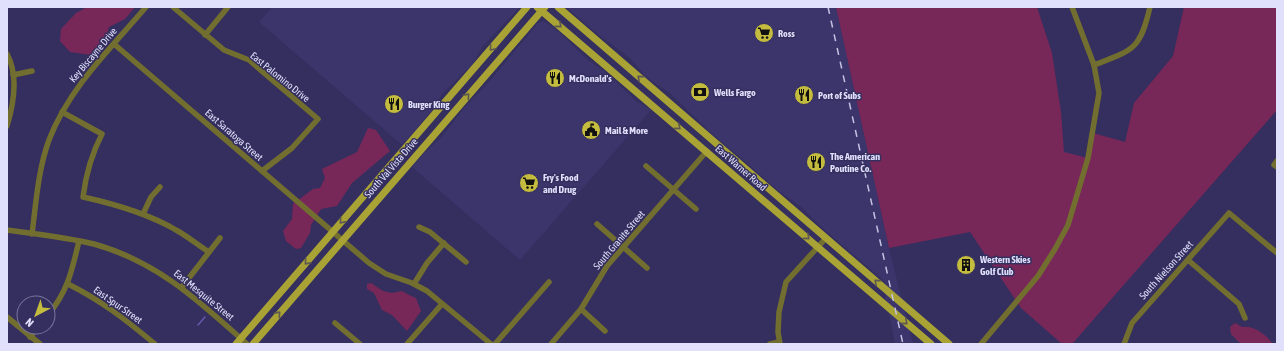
<svg xmlns="http://www.w3.org/2000/svg" width="1284" height="351" font-family="'Asap Condensed',sans-serif">
  <style>
    .built { fill: #3b356b }
    .green { fill: #782759 }
    .lines { fill: none; stroke-linecap: round; stroke-linejoin: round }
    .stream { stroke: #6259ad; stroke-width: 1.5 }
    .minor { stroke: #726e2f; stroke-width: 5.5 }
    .major { stroke: #a9a335; stroke-width: 7 }
    .rail { stroke: #c4c3e3; stroke-width: 1.5; stroke-dasharray: 7 7; stroke-linecap: butt }
    .oneway { stroke: #5d5850 }
    .labels { text-anchor: middle; dominant-baseline: central; stroke-width: 3; stroke-linejoin: round; paint-order: stroke }
    .poi-label { font-size: 10px; font-weight: bold; fill: #e0e0fd; stroke: #342f5e; text-anchor: start }
    .street-label { font-size: 10px; fill: #e0e0fd; stroke: #342f5e }
  </style>
  <rect width="100%" height="100%" fill="#342f5e"/>
  <!-- built -->
  <g class="built">
    <polygon points="272,7 520,7 482,47 472,65 442,94 432,111 402,145 259,22"/>
    <polygon points="566,7 836,7 889,248 913,344 895,344 882,279 828,233 799,205 780,192 709,131 670,93 646,77 630,58 600,36"/>
    <polygon points="544,21 560,33 589,61 606,72 635,100 651,110 520,260 412,167 426,151 441,138 463,109 489,82 538,23"/>
  </g>
  <!-- green -->
  <g class="green">
    <polygon points="87,7 135,7 125,19 109,27 106,39 91,55 70,52 60,41 61,29 76,13"/>
    <polygon points="836,7 1037,7 1052,53 1061,112 1064,152 1088,158 1093,133 1125,142 1134,103 1173,56 1184,7 1277,7 1277,110 1072,344 1062,344 1021,308 970,232 889,248"/>
    <polygon points="368,128 376,130 390,151 352,183 337,206 321,209 311,225 310,233 301,248 296,249 286,241 283,231 292,219 293,204 313,189 320,188 325,178 322,169 357,152"/>
    <polygon points="371,283 383,291 392,293 402,291 409,295 416,298 421,311 407,331 392,315 382,310 374,293 367,289 367,284"/>
    <path d="M1235 323 1242 327C1253 325 1266 334 1273 344H1241L1231 334 1230 327Z"/>
  </g>
  <g class="lines">
    <!-- stream -->
    <polyline class="stream" points="198,325 205,317"/>
    <!-- minor -->
    <g class="minor">
      <polyline points="173,7 224,50 249,60 318,119 292,148 262,171"/>
      <polyline points="205,35 228,7"/>
      <polyline points="114,44 369,263 386,274 412,283 427,291 491,344"/>
      <path d="M7 54C19 76 14 103 7 126"/>
      <path d="M1094 65C1133 50 1140 50 1150 7"/>
      <polyline points="13,75 32,71"/>
      <path d="M62 112 102 134C91 155 86 173 83 197 115 204 147 213 176 230 187 236 198 245 209 252"/>
      <polyline points="1277,161 1274,165 1277,167"/>
      <polyline points="646,166 696,209"/>
      <polyline points="143,214 151,197 160,187"/>
      <polyline points="597,224 647,268"/>
      <polyline points="419,227 430,232 466,262"/>
      <path d="M7 230C36 234 66 237 94 244 158 262 199 301 247 344"/>
      <path d="M32 234C36 203 38 170 49 140 69 88 110 49 146 7"/>
      <polyline points="1188,260 1239,304 1245,318"/>
      <path d="M68 284C102 301 126 320 155 344"/>
      <polyline points="414,284 427,263 444,243"/>
      <polyline points="182,287 220,238"/>
      <polyline points="581,309 605,331"/>
      <path d="M48 315C68 291 72 270 79 241"/>
      <polyline points="7,317 40,344"/>
      <polyline points="335,323 360,344"/>
      <polyline points="30,337 38,327"/>
      <polyline points="407,344 442,304"/>
      <polyline points="495,344 549,282"/>
      <polyline points="551,344 581,309 607,266 707,151"/>
      <polyline points="770,344 779,342"/>
      <polyline points="780,344 778,332 779,312 786,282 826,238"/>
      <polyline points="981,344 1038,276 1055,249 1068,225 1088,158 1099,93 1094,65 1072,7"/>
      <polyline points="1124,344 1132,323 1229,213 1277,253"/>
    </g>
    <!-- major -->
    <g class="major">
      <polyline points="537,7 931,344"/>
      <polyline points="558,7 949,344"/>
      <polyline points="236,344 527,7"/>
      <polyline points="253,344 545,7"/>
    </g>
    <!-- rail -->
    <polyline class="rail" points="828,7 903,344"/>
  </g>
  <!-- one-way arrows -->
  <defs><path id="oneway-chevron" d="M-2-3.5L2.5 0L-2 3.5" fill="none" stroke-width="1.6" stroke-linecap="round" stroke-linejoin="round"/></defs>
  <g class="oneway">
    <use href="#oneway-chevron" transform="translate(559 25) rotate(41)"/>
    <use href="#oneway-chevron" transform="translate(492 48) rotate(130)"/>
    <use href="#oneway-chevron" transform="translate(640 78) rotate(-139)"/>
    <use href="#oneway-chevron" transform="translate(467 96) rotate(-49)"/>
    <use href="#oneway-chevron" transform="translate(678 127) rotate(40)"/>
    <use href="#oneway-chevron" transform="translate(342 221) rotate(131)"/>
    <use href="#oneway-chevron" transform="translate(807 237) rotate(41)"/>
    <use href="#oneway-chevron" transform="translate(307 262) rotate(131)"/>
    <use href="#oneway-chevron" transform="translate(877 282) rotate(-139)"/>
    <use href="#oneway-chevron" transform="translate(278 314) rotate(-49)"/>
    <use href="#oneway-chevron" transform="translate(905 322) rotate(41)"/>
  </g>
  <!-- icons -->
  <defs>
    <g id="supermarket-disc" transform="scale(1)"><circle r="9.5" fill="#c4bc3e" stroke="#342f5e"/><path d="M-6-5.5h2.5l.6 2H6L4.5 2H-2.5L-4.4-4H-6ZM-1.5 3.2a1.3 1.3 0 1 0 .1 0ZM3 3.2a1.3 1.3 0 1 0 .1 0Z" fill="#111"/></g>
    <g id="restaurant-disc" transform="scale(1)"><circle r="9.5" fill="#c4bc3e" stroke="#342f5e"/><path d="M-5-6h1v4h1v-4h1v4h1v-4h1v5L-1.5 .5V6h-2V.5L-5-1ZM5-6V6H3V1.5H1.5Q1.5-4 5-6Z" fill="#111"/></g>
    <g id="bank-disc" transform="scale(1)"><circle r="9.5" fill="#c4bc3e" stroke="#342f5e"/><path d="M-6-4H6V4H-6ZM0-2.3a2.3 2.3 0 1 0 0 4.6a2.3 2.3 0 1 0 0-4.6Z" fill="#111"/></g>
    <g id="civic-disc" transform="scale(1)"><circle r="9.5" fill="#c4bc3e" stroke="#342f5e"/><path d="M-.6-6.5H3V-4.5H.6V-3L4-1V1h2V6H-6V1h2V-1L-.6-3ZM-1.2 2.5V6h2.4V2.5Z" fill="#111"/></g>
    <g id="building-disc" transform="scale(1)"><circle r="9.5" fill="#c4bc3e" stroke="#342f5e"/><path d="M-4-6H4V6H1V3H-1V6H-4ZM-2.5-4.3h1.7v1.8h-1.7ZM.8-4.3h1.7v1.8H.8ZM-2.5-1h1.7V.8h-1.7ZM.8-1h1.7V.8H.8Z" fill="#111"/></g>
  </defs>
  <g fill-rule="evenodd">
    <use href="#supermarket-disc" x="764" y="33"/>
    <use href="#restaurant-disc" x="555" y="78"/>
    <use href="#bank-disc" x="700" y="92"/>
    <use href="#restaurant-disc" x="804" y="95"/>
    <use href="#restaurant-disc" x="394" y="104"/>
    <use href="#civic-disc" x="591" y="130"/>
    <use href="#restaurant-disc" x="816" y="162"/>
    <use href="#supermarket-disc" x="529" y="183"/>
    <use href="#building-disc" x="966" y="265"/>
  </g>
  <g class="labels">
    <!-- poi labels -->
    <g class="poi-label">
      <text x="778" y="33">Ross</text>
      <text x="569" y="78">McDonald's</text>
      <text x="714" y="92">Wells Fargo</text>
      <text x="818" y="95">Port of Subs</text>
      <text x="408" y="104">Burger King</text>
      <text x="605" y="130">Mail &amp; More</text>
      <text x="830" y="156">The American<tspan x="830" dy="12">Poutine Co.</tspan></text>
      <text x="543" y="177">Fry's Food<tspan x="543" dy="12">and Drug</tspan></text>
      <text x="980" y="259">Western Skies<tspan x="980" dy="12">Golf Club</tspan></text>
    </g>
    <!-- street labels -->
    <g class="street-label">
      <text transform="translate(93 55) rotate(-50)">Key Biscayne Drive</text>
      <text transform="translate(280 77) rotate(39)">East Palomino Drive</text>
      <text transform="translate(234 135) rotate(41)">East Saratoga Street</text>
      <text transform="translate(391 168) rotate(-49)">South Val Vista Drive</text>
      <text transform="translate(741 168) rotate(41)">East Warner Road</text>
      <text transform="translate(619 240) rotate(-50)">South Granite Street</text>
      <text transform="translate(1166 270) rotate(-48)">South Nielson Street</text>
      <text transform="translate(204 295) rotate(39)">East Mesquite Street</text>
      <text transform="translate(118 305) rotate(35)">East Spur Street</text>
    </g>
  </g>
  <!-- border -->
  <rect width="1284" height="351" fill="none" stroke="#e0e0fd" stroke-width="16"/>
  <!-- north arrow -->
  <g transform="translate(36 315) rotate(221)"><circle r="19" fill="#342f5e" stroke="#79769e"/>
  <path d="M0-3L7 15L0 10L-7 15Z" fill="#c4bc3e"/>
  <text y="-6" font-size="11" font-weight="bold" text-anchor="middle" fill="#e0e0fd">N</text>
  </g>
</svg>
